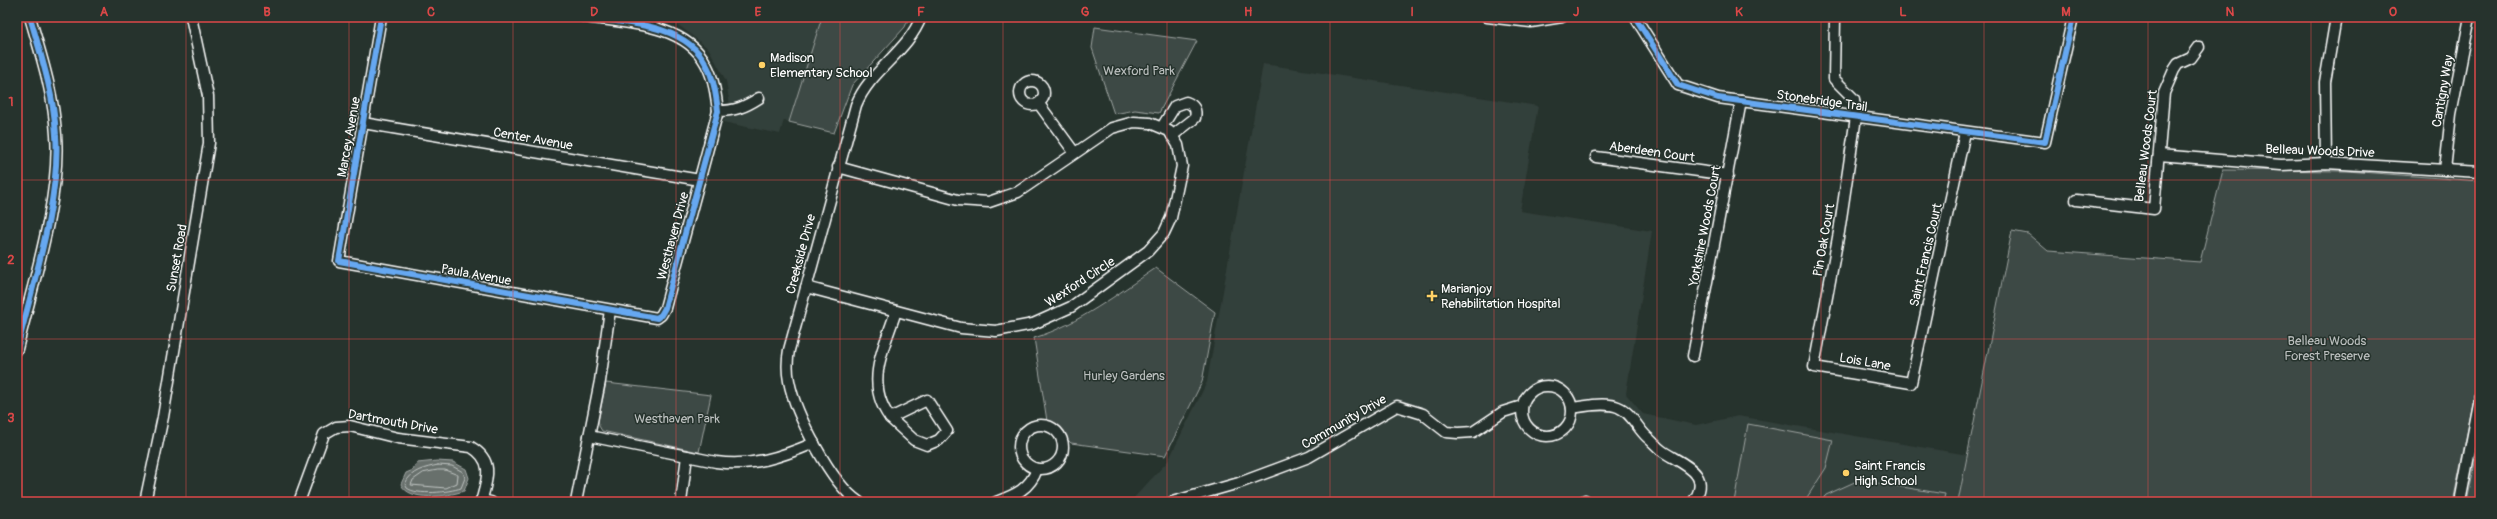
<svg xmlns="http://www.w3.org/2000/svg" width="2497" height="519" font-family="Pangolin,sans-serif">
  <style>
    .built { fill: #333f3a }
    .green { fill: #3e4944; stroke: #9ea4a2 }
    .water { fill: #67706c; stroke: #a4a9a7 }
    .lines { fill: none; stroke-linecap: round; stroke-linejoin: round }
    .shore { stroke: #c2c6c4; stroke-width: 1 }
    .minor-casing { stroke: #fff; stroke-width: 13 }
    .minor { stroke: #26332d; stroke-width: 10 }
    .cycleway-casing { stroke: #26332d; stroke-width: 8 }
    .cycleway { stroke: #66a8f1; stroke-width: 6 }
    .grid { fill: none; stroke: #dc4848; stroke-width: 1; stroke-opacity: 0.55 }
    .poi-dot { fill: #ffd166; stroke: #26332d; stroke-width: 1.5 }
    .labels { text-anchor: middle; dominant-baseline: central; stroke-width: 3; stroke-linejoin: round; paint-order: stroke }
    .poi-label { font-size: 13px; fill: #fff; stroke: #26332d; text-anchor: start }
    .park-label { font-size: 13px; fill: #bbbfbe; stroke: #26332d }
    .street-label { font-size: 13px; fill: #fff; stroke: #26332d }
    .neatline { fill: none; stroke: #dc4848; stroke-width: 1.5 }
    .grid-label { font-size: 13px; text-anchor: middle; font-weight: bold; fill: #dc4848 }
  </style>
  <rect width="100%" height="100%" fill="#26332d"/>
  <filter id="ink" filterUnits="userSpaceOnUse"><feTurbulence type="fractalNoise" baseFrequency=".025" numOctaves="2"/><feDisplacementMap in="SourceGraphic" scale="8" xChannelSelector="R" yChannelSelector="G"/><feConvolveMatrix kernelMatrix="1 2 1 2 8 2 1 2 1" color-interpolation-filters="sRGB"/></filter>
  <g filter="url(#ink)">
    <!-- built -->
    <g class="built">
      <polygon points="651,17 822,17 789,122 784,120 780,134 723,122 730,106 726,81 709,49 681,27"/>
      <polygon points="1263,64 1538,106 1520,211 1652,231 1626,394 1643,414 1696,425 1738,416 1968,455 1958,502 1130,502 1168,461 1207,382"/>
    </g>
    <!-- green -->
    <g class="green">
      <polygon points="822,17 909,17 905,27 852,85 834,133 789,122"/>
      <polygon points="1095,27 1197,41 1159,113 1135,110 1114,114 1092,48"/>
      <polygon points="2223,170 2347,171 2480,181 2480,369 2453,502 1958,502 2012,231 2028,234 2048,251 2200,262"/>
      <path d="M1156 268 1215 312 1202 382 1165 456 1071 443 1047 421 1034 338C1079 324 1117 294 1156 268Z"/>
      <polygon points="606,383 711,395 699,452 602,431 599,426 598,421"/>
      <polygon points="1748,424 1833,440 1826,468 1804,502 1734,502"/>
      <polygon points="2480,438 2480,502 2467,502"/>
      <polygon points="1859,480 1945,494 1943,502 1820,502 1826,495"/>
    </g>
    <!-- water -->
    <path class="water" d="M437 461 453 462 466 469 469 478 464 491C448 496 409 503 401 484L406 473 413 470 417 463Z"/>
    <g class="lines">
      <!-- shore -->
      <g class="shore">
        <path d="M438 465 452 466 463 472 465 478 461 488C449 492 417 496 407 488L405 484C411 470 425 468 438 465Z"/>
        <polygon points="438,470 445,470 458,475 457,483 446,488 411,485 413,480 423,473"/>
      </g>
      <!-- minor casing -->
      <g class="minor-casing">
        <g id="minor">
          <path d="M381 17 339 261 657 318 661 315 665 308 718 111C716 95 714 79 706 64 685 23 624 23 585 17"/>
          <polyline points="1487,17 1531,22 1562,17"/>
          <polyline points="1635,17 1678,85 1718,98 2045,142 2073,17"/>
          <polyline points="1835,17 1834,79 1854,99 1856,117 1839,232 1814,367 1911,383 1965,132"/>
          <circle cx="1032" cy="93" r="12"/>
          <polyline points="1039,104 1074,152"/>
          <path d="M718 111C735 111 745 107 759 98"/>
          <polyline points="363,123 700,180"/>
          <path d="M1162 127 1175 106 1186 102C1194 105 1197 109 1195 118L1172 136"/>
          <polyline points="2159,155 2281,165 2326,163 2480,172"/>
          <polyline points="1596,157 1728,175"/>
          <polyline points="2326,163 2325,82 2336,17"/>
          <polyline points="2445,170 2451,114 2470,17"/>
          <polyline points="2076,200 2154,209 2164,93 2174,70 2178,64 2191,58 2199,47"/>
          <polyline points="806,287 961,328 996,331 1033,324 1071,307 1148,251 1164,233 1171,218 1182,166 1178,145 1169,131 1150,123 1134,122 1112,128 1018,192 989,202 958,200 838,167"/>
          <path d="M17 349C32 287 61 197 56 135 54 95 41 55 30 17"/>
          <polyline points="1693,356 1741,101"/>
          <circle cx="1547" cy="411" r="25"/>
          <polygon points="927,400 947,431 939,440 927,445 914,440 890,418"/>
          <path d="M1572 408C1585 406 1605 402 1618 407 1631 412 1637 428 1647 437 1652 441 1656 446 1661 450 1678 463 1715 472 1693 502"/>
          <path d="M890 418C864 382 884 349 896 311"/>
          <circle cx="1041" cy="447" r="22"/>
          <path d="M589 436 716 462C752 467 781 457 814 443"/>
          <polyline points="481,500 491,502"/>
          <polyline points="1585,500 1587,502"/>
          <polyline points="145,502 163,417 209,143 208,96 191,17"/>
          <path d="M299 502 324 434 336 427 350 426 398 438 471 447C495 461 487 480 481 502"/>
          <polyline points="576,502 600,381 610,310"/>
          <polyline points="681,502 687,456"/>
          <path d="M859 502C831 484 795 413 789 381 787 371 787 361 789 350L856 105C870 70 908 52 921 17"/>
          <path d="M996 502C1015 495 1030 489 1037 469"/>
          <polyline points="1172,502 1239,483 1309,457 1397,406 1423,414 1446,432 1458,433 1473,432 1503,412 1522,406"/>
          <polyline points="2460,502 2480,398"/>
        </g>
      </g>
      <!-- minor -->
      <use href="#minor" class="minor"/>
      <!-- cycleway casing -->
      <g class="cycleway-casing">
        <g id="cycleway">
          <path d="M381 17 339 261 657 318 661 315 665 308 718 111C716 95 714 79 706 64 685 23 624 23 585 17"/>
          <polyline points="1635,17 1678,85 1718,98 2045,142 2073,17"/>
          <path d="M17 349C32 287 61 197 56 135 54 95 41 55 30 17"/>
        </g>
      </g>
      <!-- cycleway -->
      <use href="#cycleway" class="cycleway"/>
    </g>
  </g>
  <!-- grid -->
  <path class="grid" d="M186 17V502M349 17V502M513 17V502M676 17V502M840 17V502M1003 17V502M1167 17V502M1330 17V502M1494 17V502M1657 17V502M1821 17V502M1984 17V502M2148 17V502M2311 17V502M17 180H2480M17 339H2480"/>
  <!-- markers -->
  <g class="poi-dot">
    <circle cx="762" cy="65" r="4"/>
    <path d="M1430 290h4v4h4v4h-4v4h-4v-4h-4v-4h4z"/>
    <circle cx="1846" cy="473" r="4"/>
  </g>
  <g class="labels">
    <!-- poi labels -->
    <g class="poi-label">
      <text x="770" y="58">Madison<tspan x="770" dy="15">Elementary School</tspan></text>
      <text x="1441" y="289">Marianjoy<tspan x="1441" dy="15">Rehabilitation Hospital</tspan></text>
      <text x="1854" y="466">Saint Francis<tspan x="1854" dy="15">High School</tspan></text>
    </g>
    <!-- park labels -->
    <g class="park-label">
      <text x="1139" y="71">Wexford Park</text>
      <text x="2327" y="341">Belleau Woods<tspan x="2327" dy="15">Forest Preserve</tspan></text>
      <text x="1124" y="376">Hurley Gardens</text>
      <text x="677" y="419">Westhaven Park</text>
    </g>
    <!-- street labels -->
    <g class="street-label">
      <text transform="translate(2443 91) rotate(-80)">Cantigny Way</text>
      <text transform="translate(1822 101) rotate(8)">Stonebridge Trail</text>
      <text transform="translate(349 137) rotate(-80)">Marcey Avenue</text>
      <text transform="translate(533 139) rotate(10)">Center Avenue</text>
      <text transform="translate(2146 146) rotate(-83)">Belleau Woods Court</text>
      <text transform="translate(2320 151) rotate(2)">Belleau Woods Drive</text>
      <text transform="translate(1652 152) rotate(8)">Aberdeen Court</text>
      <text transform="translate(1705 226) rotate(-79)">Yorkshire Woods Court</text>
      <text transform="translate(673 236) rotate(-75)">Westhaven Drive</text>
      <text transform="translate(1824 240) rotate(-80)">Pin Oak Court</text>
      <text transform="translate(801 254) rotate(-75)">Creekside Drive</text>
      <text transform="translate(1926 255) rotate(-77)">Saint Francis Court</text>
      <text transform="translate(177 258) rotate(-80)">Sunset Road</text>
      <text transform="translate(476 275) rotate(10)">Paula Avenue</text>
      <text transform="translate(1080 282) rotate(-33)">Wexford Circle</text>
      <text transform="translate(1865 362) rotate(10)">Lois Lane</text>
      <text transform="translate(393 422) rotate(10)">Dartmouth Drive</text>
      <text transform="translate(1344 422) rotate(-30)">Community Drive</text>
    </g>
  </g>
  <!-- margin -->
  <rect width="2497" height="519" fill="none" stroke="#26332d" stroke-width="44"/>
  <rect x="22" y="22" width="2453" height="475" class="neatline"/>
  <g class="grid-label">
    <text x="104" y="16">A</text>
    <text x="267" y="16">B</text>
    <text x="431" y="16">C</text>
    <text x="594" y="16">D</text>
    <text x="758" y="16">E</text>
    <text x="921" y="16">F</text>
    <text x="1085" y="16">G</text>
    <text x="1248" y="16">H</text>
    <text x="1412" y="16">I</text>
    <text x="1576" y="16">J</text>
    <text x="1739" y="16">K</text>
    <text x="1903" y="16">L</text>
    <text x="2066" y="16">M</text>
    <text x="2230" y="16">N</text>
    <text x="2393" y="16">O</text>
    <text x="11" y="106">1</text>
    <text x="11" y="264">2</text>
    <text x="11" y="422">3</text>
  </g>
</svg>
